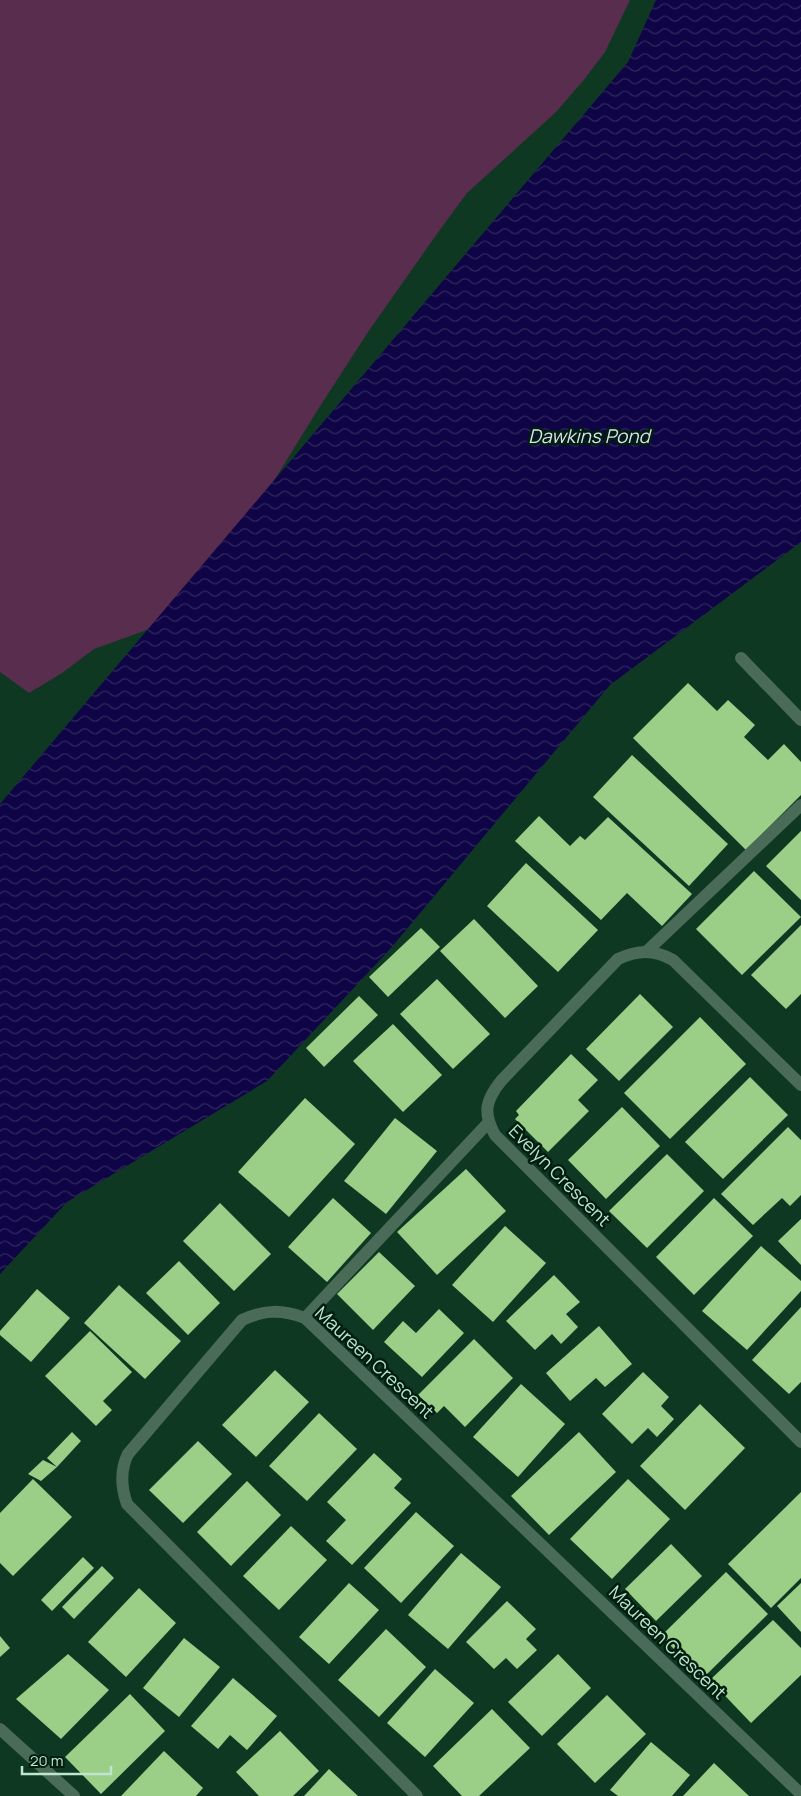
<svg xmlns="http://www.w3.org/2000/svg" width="801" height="1796" font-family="Manrope,sans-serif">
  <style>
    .green { fill: #582d4d }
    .water { fill: url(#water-waves) }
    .building { fill: #9bce87 }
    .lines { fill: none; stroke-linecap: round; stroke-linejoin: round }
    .street { stroke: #4a6b57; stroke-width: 12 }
    .labels { text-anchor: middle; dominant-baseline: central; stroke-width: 5; stroke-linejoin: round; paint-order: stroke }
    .street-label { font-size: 18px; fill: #c0e5ce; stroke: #001e0e }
    .water-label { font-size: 19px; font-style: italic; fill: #dbdff4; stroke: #001e0e }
  </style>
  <defs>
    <pattern id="water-waves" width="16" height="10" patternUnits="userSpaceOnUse" patternTransform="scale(1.25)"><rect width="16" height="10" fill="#0f0445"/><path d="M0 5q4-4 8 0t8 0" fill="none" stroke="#30285f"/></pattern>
  </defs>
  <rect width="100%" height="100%" fill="#0f3823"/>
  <!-- green -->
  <polygon class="green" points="0,0 630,0 605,52 583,81 555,113 467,193 439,231 368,332 317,411 275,479 233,555 178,613 144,631 94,649 62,673 29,693 0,672"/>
  <!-- water -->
  <polygon class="water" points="656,0 801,0 801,542 610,685 391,948 267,1081 67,1202 0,1274 0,804 628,62"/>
  <!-- building -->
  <g class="building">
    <polygon points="688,683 717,711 728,700 755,725 744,737 768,760 784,744 801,762 801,795 746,850 633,738"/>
    <polygon points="632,755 728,844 689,886 593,797"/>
    <polygon points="539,816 570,846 580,836 585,840 608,817 692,894 662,926 627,893 601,920 515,841"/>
    <polygon points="801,831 801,900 766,866"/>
    <polygon points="526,863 598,930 558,972 487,906"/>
    <polygon points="754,871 801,917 742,975 696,929"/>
    <polygon points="474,919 538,986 505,1018 440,951"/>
    <polygon points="801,925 801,994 786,1009 751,975"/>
    <polygon points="421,928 440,947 388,997 369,977"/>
    <polygon points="437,979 490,1034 453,1069 400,1014"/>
    <polygon points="640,994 673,1027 619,1081 586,1049"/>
    <polygon points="359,996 378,1015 324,1067 306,1048"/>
    <polygon points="700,1017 746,1064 670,1139 624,1093"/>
    <polygon points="393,1024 442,1075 403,1112 353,1061"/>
    <polygon points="571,1054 598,1080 578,1100 589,1111 548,1152 515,1119 519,1115 516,1111"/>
    <polygon points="750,1077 788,1115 723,1179 685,1142"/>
    <polygon points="305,1098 355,1144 289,1217 238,1172"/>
    <polygon points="622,1107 660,1146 606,1199 568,1160"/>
    <polygon points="395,1118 437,1151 386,1214 344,1181"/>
    <polygon points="788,1127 801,1140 801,1195 790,1206 782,1198 753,1225 721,1194"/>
    <polygon points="667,1154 704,1191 647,1248 609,1211"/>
    <polygon points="466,1169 506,1211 437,1275 397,1232"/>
    <polygon points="333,1198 371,1233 327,1282 288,1247"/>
    <polygon points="714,1198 753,1236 694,1295 656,1257"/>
    <polygon points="220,1203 271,1254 234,1291 183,1241"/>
    <polygon points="801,1219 801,1265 778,1241"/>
    <polygon points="505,1226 546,1263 493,1322 452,1285"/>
    <polygon points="761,1246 801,1281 801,1291 747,1350 702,1311"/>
    <polygon points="379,1252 415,1286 373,1330 337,1294"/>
    <polygon points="179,1261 220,1303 188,1335 146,1293"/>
    <polygon points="554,1275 580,1302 566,1314 578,1327 561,1344 552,1334 535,1350 506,1321"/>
    <polygon points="119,1285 181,1341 145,1379 84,1323"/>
    <polygon points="37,1289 70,1318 31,1362 0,1335 0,1331"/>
    <polygon points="801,1307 801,1382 789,1394 752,1360"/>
    <polygon points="439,1309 464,1333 422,1377 384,1342 403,1321 416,1333"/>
    <polygon points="599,1326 632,1364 605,1387 596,1378 570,1401 546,1373"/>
    <polygon points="90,1331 132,1372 103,1401 112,1410 96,1426 45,1376"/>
    <polygon points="474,1339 513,1378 465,1427 444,1406 437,1413 418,1395"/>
    <polygon points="275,1370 309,1402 256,1457 222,1425"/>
    <polygon points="643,1372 669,1397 661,1406 674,1419 657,1437 648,1428 632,1444 602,1414"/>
    <polygon points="521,1384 565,1424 518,1477 473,1437"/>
    <polygon points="700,1404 745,1448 685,1510 640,1466"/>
    <polygon points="319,1413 357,1449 307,1501 269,1466"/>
    <polygon points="72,1432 81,1441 57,1467 41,1481 28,1474 43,1460 57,1467 47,1458"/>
    <polygon points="579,1432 616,1472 549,1535 511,1496"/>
    <polygon points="198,1441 232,1474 183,1523 149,1490"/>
    <polygon points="374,1453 402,1479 394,1488 411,1503 352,1565 326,1541 346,1520 327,1502"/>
    <polygon points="33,1479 72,1517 13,1576 0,1563 0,1513"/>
    <polygon points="628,1479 670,1519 612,1579 570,1539"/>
    <polygon points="247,1481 281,1515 231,1566 197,1532"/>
    <polygon points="801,1492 801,1578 771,1608 728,1564"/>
    <polygon points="416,1512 454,1546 401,1603 364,1568"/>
    <polygon points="291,1526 327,1560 279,1610 243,1576"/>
    <polygon points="671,1544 702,1576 656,1621 625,1589"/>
    <polygon points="461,1553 501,1587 448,1649 408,1615"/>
    <polygon points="83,1557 94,1568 52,1611 41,1600"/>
    <polygon points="102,1566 114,1578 74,1619 62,1607"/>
    <polygon points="726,1572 768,1614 703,1678 661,1636"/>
    <polygon points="349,1583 379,1610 329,1664 299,1637"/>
    <polygon points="801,1583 801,1632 777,1606"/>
    <polygon points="139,1588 176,1623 126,1677 88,1642"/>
    <polygon points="507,1601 536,1629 526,1639 537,1650 517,1669 506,1658 494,1669 466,1642"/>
    <polygon points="773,1620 801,1648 801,1675 751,1723 710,1680"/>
    <polygon points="386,1629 426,1667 379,1717 338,1680"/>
    <polygon points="0,1636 10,1648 0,1657"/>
    <polygon points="184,1638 220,1667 179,1717 143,1688"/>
    <polygon points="68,1654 109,1690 61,1739 16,1699"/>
    <polygon points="558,1654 591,1688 542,1736 508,1702"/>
    <polygon points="435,1669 474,1703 425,1757 387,1723"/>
    <polygon points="233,1678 277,1716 247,1750 230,1735 218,1749 191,1726"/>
    <polygon points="130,1694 165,1731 101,1794 65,1757"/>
    <polygon points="607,1695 646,1734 595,1783 557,1744"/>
    <polygon points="492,1709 530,1748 479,1796 462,1796 433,1766"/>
    <polygon points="280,1731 319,1771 293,1796 259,1796 236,1772"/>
    <polygon points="651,1742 690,1775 672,1796 618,1796 610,1790"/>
    <polygon points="164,1751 203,1788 196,1796 121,1796"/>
    <polygon points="714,1763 749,1796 683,1796"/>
    <polygon points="329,1769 358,1796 304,1796"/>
  </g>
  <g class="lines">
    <!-- street -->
    <g class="street">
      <polyline points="741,658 801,720"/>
      <polyline points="646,952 801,805"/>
      <path d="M801 1085 673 960C653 949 638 950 618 959L501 1081C485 1101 483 1113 495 1135L801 1442"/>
      <polyline points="305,1318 488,1123"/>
      <polyline points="0,1729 74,1796"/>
      <path d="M417 1796 127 1504C121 1487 120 1470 128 1454L242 1320C264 1310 281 1309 305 1318L801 1794"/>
    </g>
  </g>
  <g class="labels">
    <!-- street labels -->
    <g class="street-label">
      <text transform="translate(560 1175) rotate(45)">Evelyn Crescent</text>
      <text transform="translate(375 1362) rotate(43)">Maureen Crescent</text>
      <text transform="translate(668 1642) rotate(44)">Maureen Crescent</text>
    </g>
    <!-- water labels -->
    <g class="water-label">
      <text x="589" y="436">Dawkins Pond</text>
    </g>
  </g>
  <!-- scale -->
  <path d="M22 1766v8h89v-8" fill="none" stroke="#c0e5ce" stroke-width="2.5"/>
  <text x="30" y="1766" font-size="15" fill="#c0e5ce" stroke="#001e0e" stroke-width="4" paint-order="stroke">20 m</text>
</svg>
